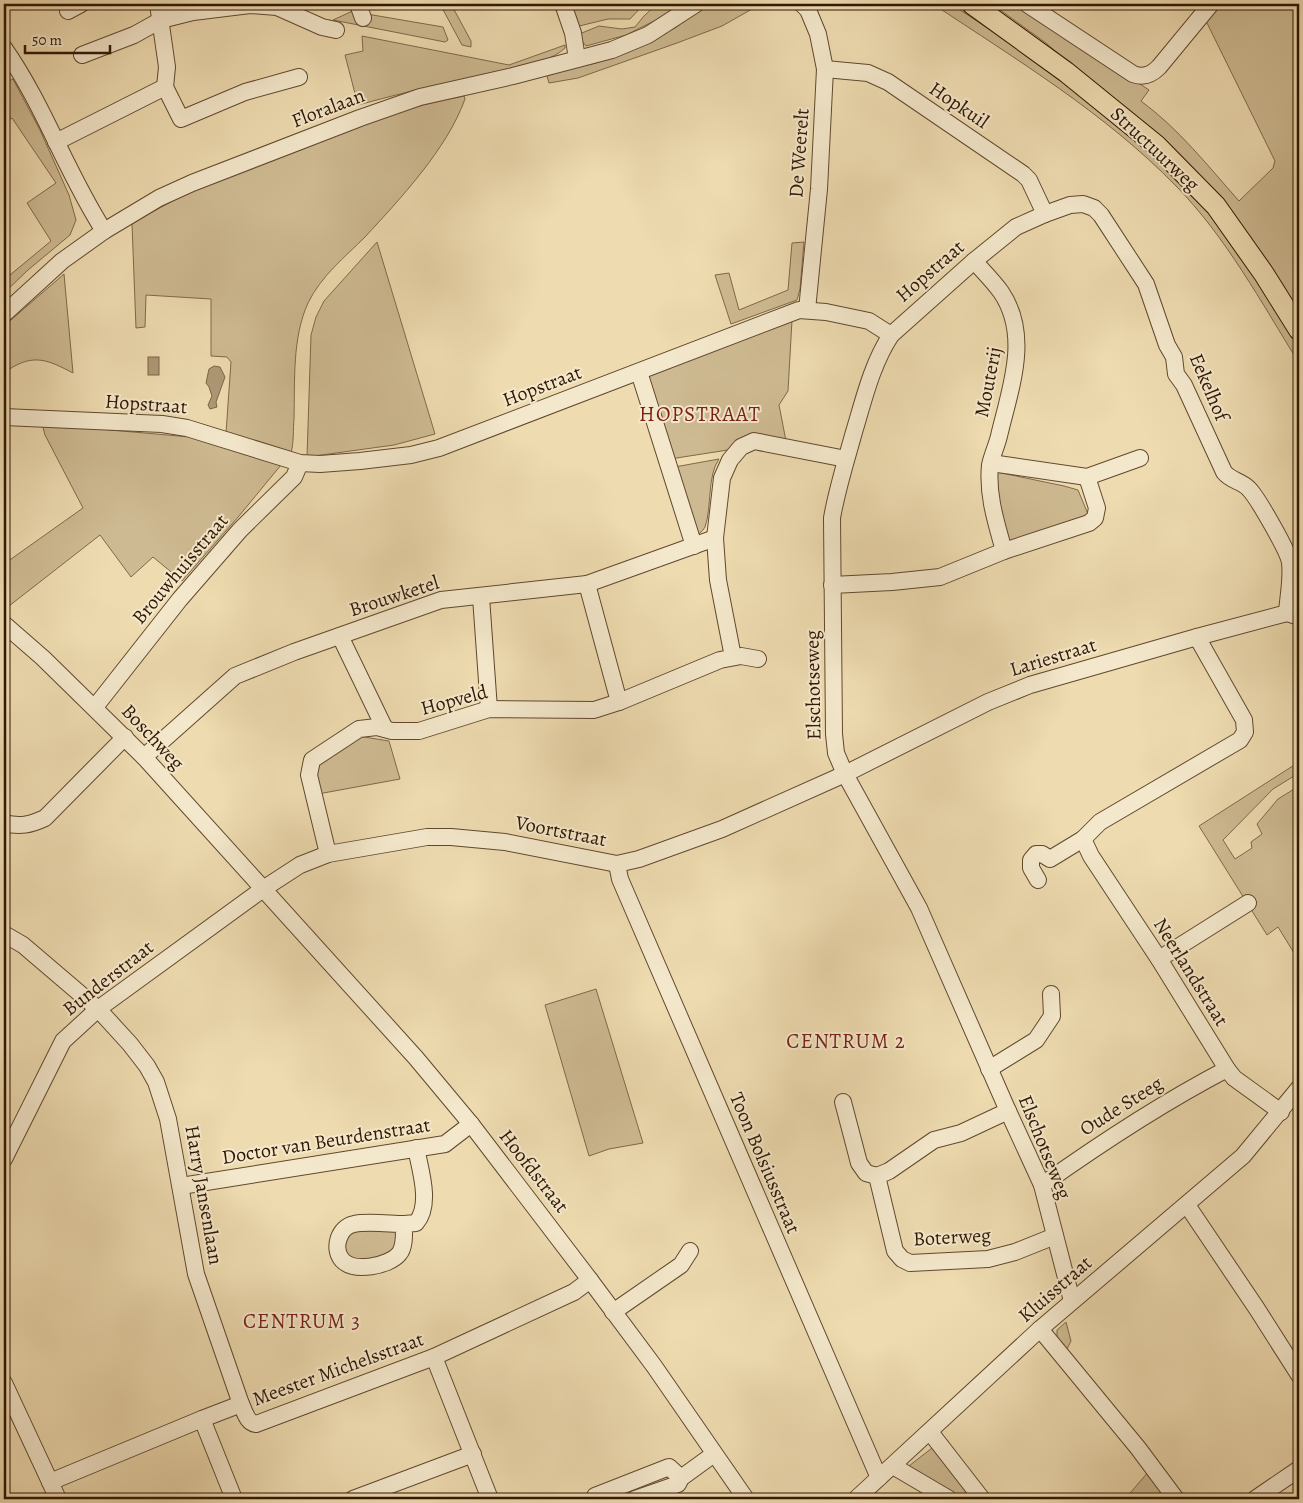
<svg xmlns="http://www.w3.org/2000/svg" width="1303" height="1503" font-family="Alegreya,serif">
  <style>
    .green { fill: #ceba92; stroke: #80684a }
    .water { fill: #ae9875; stroke: #7c6447 }
    .lines { fill: none; stroke-linecap: round; stroke-linejoin: round }
    .minor-casing { stroke: #60482e; stroke-width: 18 }
    .major-casing { stroke: #311702; stroke-width: 22 }
    .minor { stroke: #f4e8cc; stroke-width: 16 }
    .major { stroke: #eedbb0; stroke-width: 20 }
    .labels { text-anchor: middle; dominant-baseline: central; stroke-width: 4; stroke-linejoin: round; paint-order: stroke }
    .street-label { font-size: 20px; fill: #311702; stroke: #f4e8cc }
    .neighbourhood-label { font-size: 21px; letter-spacing: 1px; fill: #7a1f14; stroke: #f4e8cc }
  </style>
  <rect width="100%" height="100%" fill="#eedbb0"/>
  <filter id="stains"><feTurbulence type="fractalNoise" baseFrequency=".004" numOctaves="4"/><feColorMatrix values="0 0 0 0 .2 0 0 0 0 .09 0 0 0 0 .02 0 0 0 .5 -.17"/></filter>
  <radialGradient id="worn" r=".72"><stop offset=".6" stop-color="#630" stop-opacity="0"/><stop offset="1" stop-color="#630" stop-opacity=".3"/></radialGradient>
  <!-- green -->
  <g class="green">
    <polygon points="440,4 451,4 471,41 471,47 462,45"/>
    <polygon points="569,4 644,4 630,19 608,19 575,27"/>
    <polygon points="657,4 681,4 658,19 626,35 586,46 577,35 599,26 622,29 635,27 644,16"/>
    <polygon points="709,4 761,4 722,26 677,43 578,78 549,83 547,76 568,69 596,63 642,45 675,28"/>
    <path d="M933 4H951L1027 54 1139 139 1226 231 1299 346V363C1261 302 1226 237 1176 186 1105 113 1017 60 933 4Z"/>
    <path d="M992 4H1021L1149 90 1141 101C1179 129 1208 166 1239 201L1273 168 1275 161 1206 21 1220 4H1299V318L1255 249 1099 89 1046 43Z"/>
    <polygon points="357,9 361,13 443,27 448,40 445,42 333,20"/>
    <path d="M362 36 509 65 565 45V48C544 68 485 74 456 81 423 88 391 96 358 105L345 55 363 51Z"/>
    <polygon points="13,79 40,130 69,195 76,220 70,235 28,270 4,293 4,280 51,241 27,203 56,183 12,118 4,123 4,83"/>
    <path d="M464 96 465 99C447 149 401 198 365 237 345 257 321 276 308 303 292 338 295 381 294 419 293 430 294 442 291 453L226 433 231 362 227 357 211 356V299L146 295 145 327 136 328 132 224C187 190 247 166 307 143 358 124 410 106 464 96Z"/>
    <polygon points="377,242 435,434 394,445 307,457 311,335 316,317 324,301"/>
    <polygon points="804,242 800,289 797,300 731,324 715,275 729,273 739,310 788,290 792,243"/>
    <path d="M64 274 73 373C48 360 34 353 8 370L6 409H4V326Z"/>
    <polygon points="792,320 788,391 779,405 786,441 670,459 647,373"/>
    <polygon points="42,424 190,437 281,465 239,516 182,581 153,557 131,577 100,535 9,606 4,600 4,564 83,508 45,435"/>
    <path d="M719 459C707 476 712 507 705 527 703 531 697 535 694 539L669 468Z"/>
    <polygon points="992,471 1064,486 1078,490 1088,514 1087,519 1009,548"/>
    <polygon points="358,736 389,741 400,779 318,794 313,770"/>
    <polygon points="1299,762 1299,773 1273,789 1223,840 1235,859 1252,848 1251,842 1262,834 1257,824 1278,799 1299,786 1299,961 1278,927 1267,935 1199,826"/>
    <polygon points="596,989 643,1143 609,1149 589,1156 545,1005"/>
    <polygon points="361,1229 398,1229 394,1251 379,1258 350,1260 344,1247 350,1234"/>
    <polygon points="1066,1322 1071,1341 1067,1349 1057,1339 1057,1330"/>
    <polygon points="936,1445 970,1490 963,1499 954,1499 905,1469"/>
    <polygon points="1149,1471 1170,1499 1125,1499"/>
  </g>
  <!-- water -->
  <g class="water">
    <rect x="148" y="357" width="11" height="18"/>
    <polygon points="214,366 220,367 225,377 216,402 217,407 210,409 208,405 212,396 209,387 206,383 209,369"/>
  </g>
  <g class="lines">
    <!-- minor casing -->
    <g class="minor-casing">
      <g id="minor">
        <polyline points="358,4 363,18"/>
        <polyline points="563,4 573,33 577,59"/>
        <polyline points="802,4 808,10 818,34 825,69 819,189 807,310"/>
        <path d="M1027 4 1133 74C1143 78 1151 75 1159 67L1211 4"/>
        <polyline points="68,11 81,4"/>
        <path d="M4 48C44 105 66 172 104 231"/>
        <polyline points="82,55 134,35 161,20 193,12 250,5 277,7 322,27 336,30"/>
        <polyline points="825,69 868,73 888,82 1023,174 1029,180 1045,214"/>
        <polyline points="165,87 181,119 245,92 299,77"/>
        <polyline points="56,142 165,87 167,67 158,4"/>
        <path d="M974 261C983 271 993 281 1001 292 1031 336 1010 389 999 436 997 445 992 455 990 465 987 495 996 522 1004 551"/>
        <polyline points="4,314 62,261 104,231 159,198 192,183 360,118 420,97 513,76 612,50 648,35 696,4"/>
        <polyline points="639,372 694,546"/>
        <polyline points="4,417 162,424 187,428 300,463 320,464 360,461 411,455 439,448 799,310 826,312 869,321 891,335"/>
        <polyline points="991,463 1087,477 1140,458"/>
        <polyline points="587,584 619,702"/>
        <polyline points="832,585 892,582 940,577 1004,551 1089,523 1095,518 1097,508 1087,477"/>
        <polyline points="481,597 489,709"/>
        <polyline points="4,624 43,658 144,757 416,1058 471,1124 590,1280 654,1366 746,1499"/>
        <polyline points="340,636 385,729"/>
        <polyline points="1197,637 1244,720 1245,732 1240,740 1100,822 1083,839 1091,856 1159,959 1227,1069 1234,1078 1281,1112"/>
        <polyline points="733,657 718,580 715,538 722,478 730,460 741,447 754,441 846,459"/>
        <polyline points="95,707 180,599 240,530 294,477 300,463"/>
        <polyline points="144,757 235,676 294,652 441,600 587,584 715,538"/>
        <path d="M4 823C20 827 30 825 45 818L125 737"/>
        <polyline points="328,854 309,775 312,760 359,729 377,727 392,731 419,731 489,709 594,710 619,702 720,660 741,656 758,659"/>
        <polyline points="617,864 620,879 879,1478"/>
        <polyline points="1038,880 1031,868 1031,860 1036,854 1042,854 1050,859 1083,839"/>
        <polyline points="4,934 23,945 98,1009 130,1044 147,1066 156,1082 168,1119 196,1274 241,1404"/>
        <polyline points="1159,959 1248,903"/>
        <polyline points="989,1069 1036,1040 1052,1016 1051,994"/>
        <polyline points="843,1102 859,1163 866,1173 877,1176"/>
        <polyline points="4,1159 63,1041 98,1009 263,889 300,865 328,854 427,837 451,837 505,842 617,864 639,859 722,829 845,774 988,702 1030,685 1197,637 1287,613"/>
        <polyline points="877,1176 895,1251 902,1259 910,1263 988,1259 1015,1252 1055,1236"/>
        <polyline points="877,1176 889,1171 934,1140 961,1133 1008,1111"/>
        <path d="M1042 1185C1101 1143 1162 1103 1227 1069"/>
        <polyline points="181,1186 445,1144 471,1124"/>
        <polyline points="1187,1205 1257,1309 1299,1375"/>
        <path d="M404 1224C391 1224 367 1221 354 1224 339 1227 332 1248 342 1260 354 1273 389 1266 399 1254 405 1247 404 1234 404 1224L416 1223C432 1205 420 1169 416 1148"/>
        <path d="M1072 1301 1042 1185 1008 1111 919 908 845 774 836 753 834 734 832 518C837 489 846 461 854 432 864 399 872 364 891 335L974 261 1016 227 1045 214 1070 205 1083 204 1094 208 1101 215 1146 284 1167 345 1174 357 1176 374 1184 385 1224 472C1231 481 1242 481 1249 489 1257 497 1289 552 1290 563 1292 578 1288 597 1287 613L1299 617"/>
        <polyline points="613,1312 681,1265 690,1251"/>
        <polyline points="1040,1329 1138,1448 1176,1499"/>
        <polyline points="434,1357 490,1499"/>
        <polyline points="4,1383 58,1499"/>
        <polyline points="202,1419 234,1499"/>
        <polyline points="930,1432 982,1499"/>
        <polyline points="893,1466 949,1499"/>
        <path d="M50 1482 202 1419 241 1404C245 1412 247 1423 256 1424L434 1357 574 1292 590 1280"/>
        <polyline points="353,1499 473,1454"/>
        <polyline points="596,1499 595,1496 669,1467 681,1478"/>
        <polyline points="635,1499 678,1484 681,1478 714,1454"/>
        <polyline points="856,1499 1040,1329 1243,1156 1299,1088"/>
        <polyline points="1255,1499 1299,1469"/>
      </g>
    </g>
    <!-- major casing -->
    <g class="major-casing">
      <polyline id="major" points="972,4 1066,72 1156,145 1216,206 1264,274 1299,330"/>
    </g>
    <!-- minor -->
    <use href="#minor" class="minor"/>
    <!-- major -->
    <use href="#major" class="major"/>
  </g>
  <g class="labels">
    <!-- street labels -->
    <g class="street-label">
      <text transform="translate(959 105) rotate(34)">Hopkuil</text>
      <text transform="translate(328 108) rotate(-21)">Floralaan</text>
      <text transform="translate(1155 149) rotate(43)">Structuurweg</text>
      <text transform="translate(799 153) rotate(-86)">De Weerelt</text>
      <text transform="translate(930 271) rotate(-41)">Hopstraat</text>
      <text transform="translate(988 382) rotate(-79)">Mouterij</text>
      <text transform="translate(542 386) rotate(-21)">Hopstraat</text>
      <text transform="translate(1209 387) rotate(67)">Eekelhof</text>
      <text transform="translate(146 404) rotate(4)">Hopstraat</text>
      <text transform="translate(180 569) rotate(-50)">Brouwhuisstraat</text>
      <text transform="translate(394 596) rotate(-18)">Brouwketel</text>
      <text transform="translate(1053 657) rotate(-17)">Lariestraat</text>
      <text transform="translate(813 685) rotate(-91)">Elschotseweg</text>
      <text transform="translate(454 700) rotate(-15)">Hopveld</text>
      <text transform="translate(153 737) rotate(47)">Boschweg</text>
      <text transform="translate(561 831) rotate(11)">Voortstraat</text>
      <text transform="translate(1191 972) rotate(58)">Neerlandstraat</text>
      <text transform="translate(108 978) rotate(-38)">Bunderstraat</text>
      <text transform="translate(1121 1106) rotate(-32)">Oude Steeg</text>
      <text transform="translate(326 1141) rotate(-9)">Doctor van Beurdenstraat</text>
      <text transform="translate(1045 1147) rotate(68)">Elschotseweg</text>
      <text transform="translate(765 1163) rotate(67)">Toon Bolsiusstraat</text>
      <text transform="translate(534 1171) rotate(52)">Hoofdstraat</text>
      <text transform="translate(204 1195) rotate(80)">Harry Jansenlaan</text>
      <text transform="translate(952 1237) rotate(-3)">Boterweg</text>
      <text transform="translate(1055 1289) rotate(-41)">Kluisstraat</text>
      <text transform="translate(338 1369) rotate(-20)">Meester Michelsstraat</text>
    </g>
    <!-- neighbourhood labels -->
    <g class="neighbourhood-label">
      <text x="700" y="414">HOPSTRAAT</text>
      <text x="846" y="1041">CENTRUM 2</text>
      <text x="302" y="1321">CENTRUM 3</text>
    </g>
  </g>
  <!-- margin -->
  <rect width="1303" height="1503" fill="none" stroke="#eedbb0" stroke-width="20"/>
  <rect x="5" y="5" width="1293" height="1493" fill="none" stroke="#311702" stroke-width="2.5"/>
  <rect x="10" y="10" width="1283" height="1483" fill="none" stroke="#311702"/>
  <!-- scale -->
  <path d="M25 45v8h85v-8" fill="none" stroke="#311702" stroke-width="2.5"/>
  <text x="32" y="45" font-size="15" fill="#311702" stroke="#f4e8cc" stroke-width="4" paint-order="stroke">50 m</text>
  <rect width="100%" height="100%" filter="url(#stains)"/>
  <rect width="100%" height="100%" fill="url(#worn)"/>
</svg>
